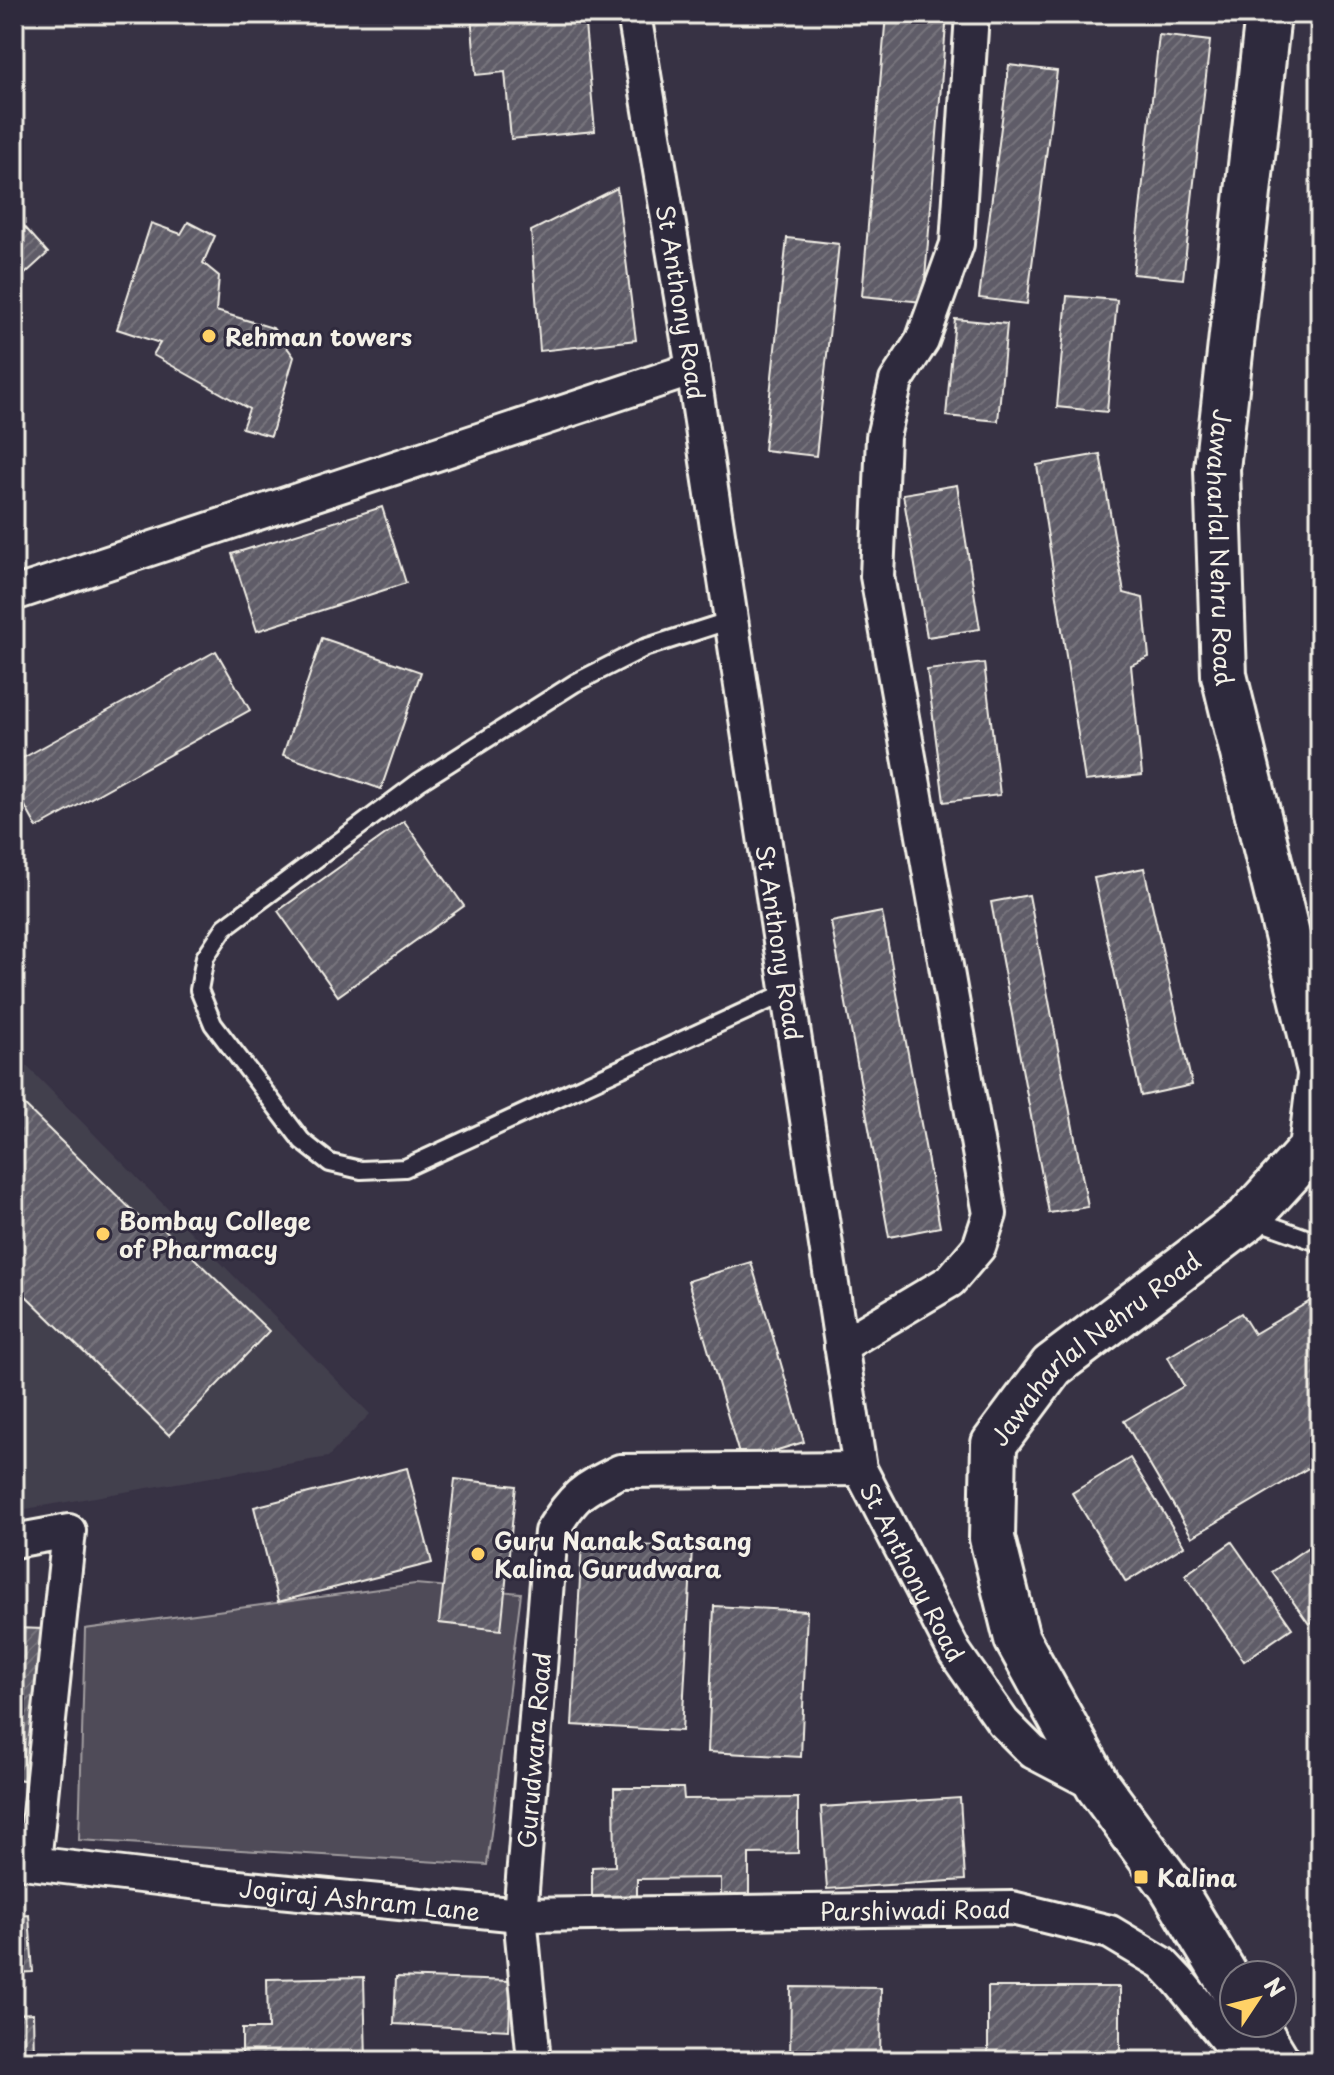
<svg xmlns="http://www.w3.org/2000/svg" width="1334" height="2075" font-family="'Playpen Sans',sans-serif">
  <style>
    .built { fill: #433f4e }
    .green { fill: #504b59; stroke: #a29ea0; stroke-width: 2 }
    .building { fill: url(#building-hatch); stroke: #f4f1e8; stroke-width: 2 }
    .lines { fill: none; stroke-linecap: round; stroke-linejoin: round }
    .lane-casing { stroke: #f4f1e8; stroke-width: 22 }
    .street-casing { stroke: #f4f1e8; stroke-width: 38 }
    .secondary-casing { stroke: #f4f1e8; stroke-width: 50 }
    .lane { stroke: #2f2a3d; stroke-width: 16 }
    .street { stroke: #2f2a3d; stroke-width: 32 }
    .secondary { stroke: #2f2a3d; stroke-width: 44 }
    .poi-dot { fill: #ffd166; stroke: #2f2a3d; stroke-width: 3 }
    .labels { text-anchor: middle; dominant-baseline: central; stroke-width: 6; stroke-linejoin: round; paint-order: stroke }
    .street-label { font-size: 24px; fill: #f4f1e8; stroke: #2f2a3d }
    .poi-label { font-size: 24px; font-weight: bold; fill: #f4f1e8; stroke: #2f2a3d; text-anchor: start }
  </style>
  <defs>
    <pattern id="building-hatch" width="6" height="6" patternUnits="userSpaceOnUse" patternTransform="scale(2)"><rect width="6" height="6" fill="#5f5c67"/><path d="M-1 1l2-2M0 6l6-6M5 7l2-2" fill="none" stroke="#77747d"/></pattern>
  </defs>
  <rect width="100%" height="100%" fill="#373244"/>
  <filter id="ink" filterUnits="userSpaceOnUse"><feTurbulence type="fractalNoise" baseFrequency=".0125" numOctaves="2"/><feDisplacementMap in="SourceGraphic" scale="16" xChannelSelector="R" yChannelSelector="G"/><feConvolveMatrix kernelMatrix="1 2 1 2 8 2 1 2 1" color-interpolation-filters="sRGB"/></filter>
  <g filter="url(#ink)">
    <!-- built -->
    <path class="built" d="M14 1053 370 1414 328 1457 14 1511Z"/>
    <!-- green -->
    <path class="green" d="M415 1584 521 1593 487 1865 79 1840 85 1629Z"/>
    <!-- building -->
    <g class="building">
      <path d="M471 14H584L595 131 511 139 505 72 476 75Z"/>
      <path d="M886 14H947L923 302 862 296Z"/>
      <path d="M1159 35 1210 41 1183 279 1133 274Z"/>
      <path d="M1009 65 1057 71 1027 304 979 298Z"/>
      <path d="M617 188 636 340 540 351 531 231Z"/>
      <path d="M14 215 48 253 14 284Z"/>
      <path d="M188 222 215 236 203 263 219 276 216 311 273 328 294 357 271 436 242 428 249 409 153 355 160 343 117 329 151 223 181 234Z"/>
      <path d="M787 238 839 244 816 456 764 450Z"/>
      <path d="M1067 296 1117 300 1107 412 1057 407Z"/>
      <path d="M955 319 1007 324 998 421 946 416Z"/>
      <path d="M1100 454 1124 593 1143 598 1149 657 1131 665 1142 775 1085 781 1037 465Z"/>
      <path d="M957 485 980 629 927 637 903 494Z"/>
      <path d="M382 507 406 583 257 631 232 554Z"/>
      <path d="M322 638 421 672 381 789 283 755Z"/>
      <path d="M216 651 250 710 37 828 14 786V763Z"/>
      <path d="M984 663 1000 795 944 802 927 670Z"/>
      <path d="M404 821 464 906 338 996 278 911Z"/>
      <path d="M1144 868 1192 1085 1141 1096 1094 878Z"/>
      <path d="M1029 895 1088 1207 1049 1213 991 902Z"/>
      <path d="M882 912 940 1227 889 1237 831 922Z"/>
      <path d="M14 1095 146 1224 153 1218 269 1331 169 1435 23 1293 14 1302Z"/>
      <path d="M751 1262 804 1442 741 1461 688 1281Z"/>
      <path d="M1319 1296 1320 1461 1192 1537 1124 1421 1184 1386 1168 1357 1241 1313 1254 1334Z"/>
      <path d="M1130 1458 1184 1546 1126 1582 1072 1493Z"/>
      <path d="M407 1468 432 1563 278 1602 254 1507Z"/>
      <path d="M455 1479 516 1486 501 1630 439 1623Z"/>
      <path d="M1320 1539V1616L1309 1624 1272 1572Z"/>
      <path d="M582 1542 692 1548 682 1731 572 1725Z"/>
      <path d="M1232 1542 1292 1628 1244 1661 1185 1575Z"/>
      <path d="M714 1606 807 1611 801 1757 708 1752Z"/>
      <path d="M14 1628 44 1629 33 1781 14 1779Z"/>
      <path d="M614 1788H683L684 1799 798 1798V1853L749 1854V1896L721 1897V1878L637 1879V1897L592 1898V1867L615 1866Z"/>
      <path d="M960 1798 965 1880 827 1889 821 1807Z"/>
      <path d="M29 1915 33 1972 14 1973V1916Z"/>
      <path d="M364 1977 366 2061H242V2029H268L267 1979Z"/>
      <path d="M396 1977 511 1981 509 2030 394 2024Z"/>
      <path d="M791 1987 881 1988 880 2061H790Z"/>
      <rect x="988" y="1987" width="132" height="74"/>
      <path d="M33 2013 34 2057 14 2058V2014Z"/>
    </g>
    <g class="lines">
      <!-- lane casing -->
      <g class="lane-casing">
        <g id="lane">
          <path d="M731 620 644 648 575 683 419 782 225 927 205 957 199 990 213 1024 302 1141 330 1163 361 1170 405 1168 787 992"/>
          <path d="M1250 1218 1320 1243"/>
        </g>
      </g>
      <!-- street casing -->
      <g class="street-casing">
        <g id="street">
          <path id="s1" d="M634 14 693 369 860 1469 955 1653 1003 1722 1033 1752 1098 1786"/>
          <path d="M14 594 693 369"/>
          <path d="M841 1346 950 1281 979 1247 990 1214 877 576 883 437 896 381 922 341 957 244 972 14"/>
          <path d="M14 1541 69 1531 34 1862"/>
          <path id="s2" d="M14 1861 199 1883 520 1915 1012 1908 1110 1932 1162 1963 1179 1981 1230 2044 1259 2031"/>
          <path id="s3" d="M534 2061 520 1915 551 1532C575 1494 580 1491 620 1471L860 1469"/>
        </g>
      </g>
      <!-- secondary casing -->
      <g class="secondary-casing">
        <g id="secondary">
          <path id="s4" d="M1268 14 1217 469 1224 675 1320 1071"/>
          <path id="s5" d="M1234 1990 1172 1887 1098 1786 1017 1639 992 1538 994 1444 1052 1366 1248 1218 1311 1149 1320 1076"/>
          <path d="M1254 2023 1277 2061"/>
        </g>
      </g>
      <!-- lane -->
      <use href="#lane" class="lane"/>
      <!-- street -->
      <use href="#street" class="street"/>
      <!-- secondary -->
      <use href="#secondary" class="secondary"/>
    </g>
  </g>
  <!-- markers -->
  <g class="poi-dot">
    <circle cx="209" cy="336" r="8"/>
    <circle cx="103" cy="1234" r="8"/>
    <circle cx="478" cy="1554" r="8"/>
    <rect x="1133" y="1869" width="16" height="16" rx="4"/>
  </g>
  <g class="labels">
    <!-- street labels -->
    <g class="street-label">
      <text stroke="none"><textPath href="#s1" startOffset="292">St Anthony Road</textPath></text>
      <text stroke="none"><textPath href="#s4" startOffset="536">Jawaharlal Nehru Road</textPath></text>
      <text stroke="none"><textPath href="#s1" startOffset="940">St Anthony Road</textPath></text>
      <text stroke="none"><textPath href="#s5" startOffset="752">Jawaharlal Nehru Road</textPath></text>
      <text stroke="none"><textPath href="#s1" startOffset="1588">St Anthony Road</textPath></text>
      <text stroke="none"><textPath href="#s3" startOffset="312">Gurudwara Road</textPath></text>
      <text stroke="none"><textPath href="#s2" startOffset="348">Jogiraj Ashram Lane</textPath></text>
      <text stroke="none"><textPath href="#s2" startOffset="904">Parshiwadi Road</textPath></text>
    </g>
    <!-- poi labels -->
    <g class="poi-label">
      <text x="225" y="336">Rehman towers</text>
      <text x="119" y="1220">Bombay College<tspan x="119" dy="28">of Pharmacy</tspan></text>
      <text x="494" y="1540">Guru Nanak Satsang<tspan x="494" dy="28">Kalina Gurudwara</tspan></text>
      <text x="1157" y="1877">Kalina</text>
    </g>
  </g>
  <!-- margin -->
  <rect width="1334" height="2075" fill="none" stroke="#2f2a3d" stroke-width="48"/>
  <rect x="24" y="24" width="1286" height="2027" fill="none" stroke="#f4f1e8" stroke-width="3" filter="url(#ink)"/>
  <!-- north arrow -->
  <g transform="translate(1258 1999) rotate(55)"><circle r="38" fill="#2f2a3d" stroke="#7e7a81" stroke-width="2"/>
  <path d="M0-6L14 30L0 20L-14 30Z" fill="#ffd166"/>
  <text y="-12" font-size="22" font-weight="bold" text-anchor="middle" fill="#f4f1e8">N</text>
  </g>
</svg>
